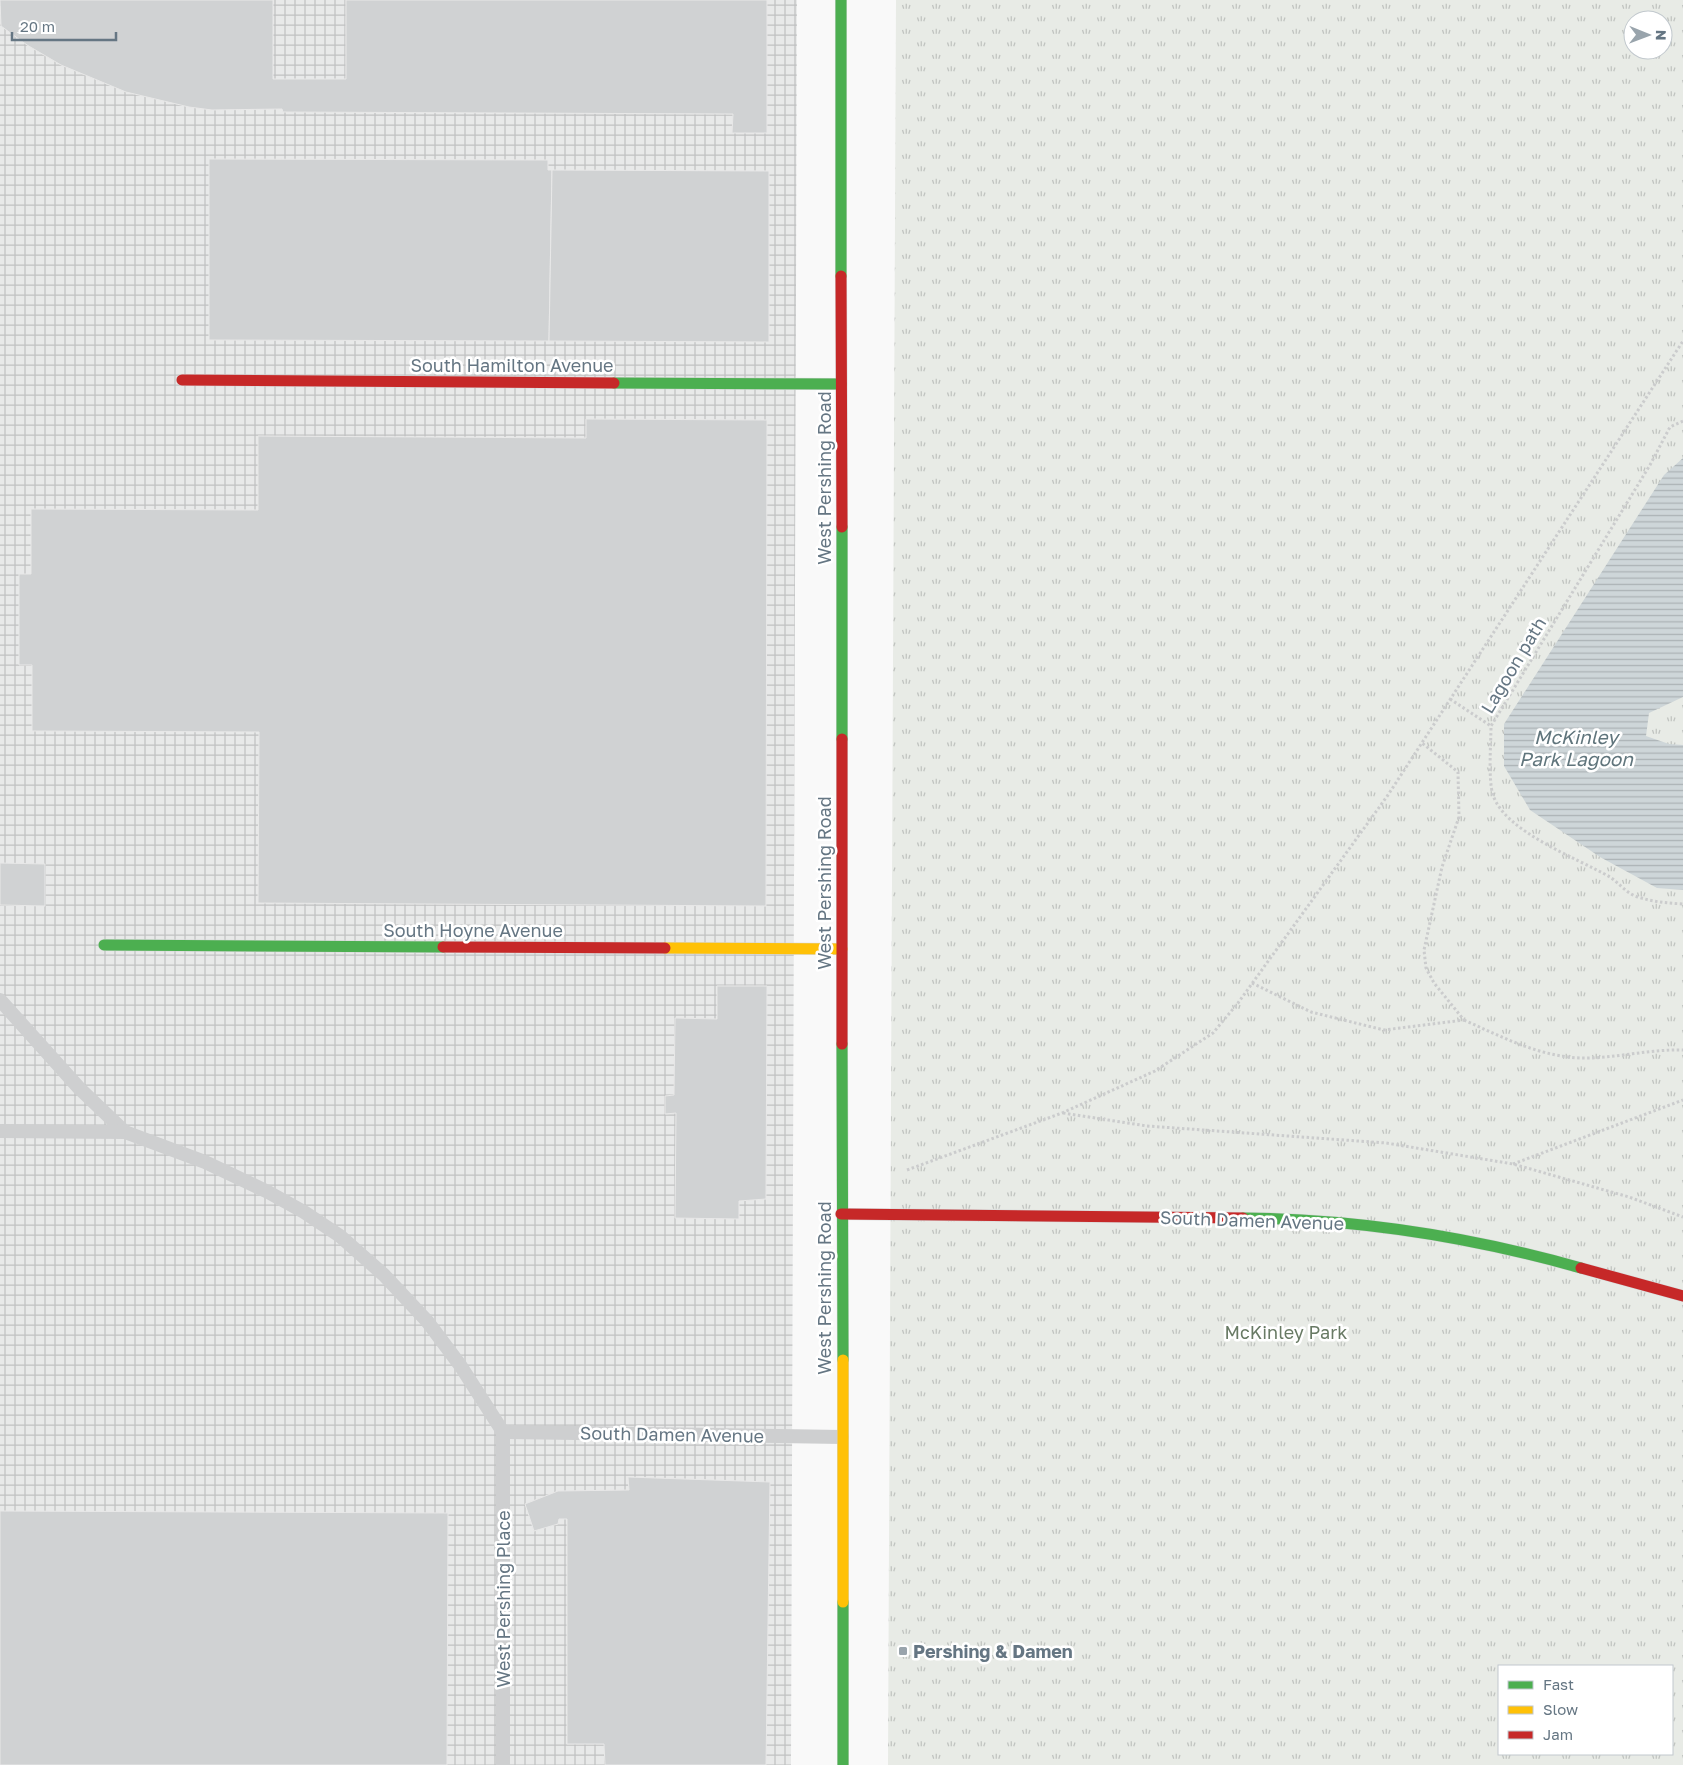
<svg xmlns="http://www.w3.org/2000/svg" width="1683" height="1765" font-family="'Golos Text',sans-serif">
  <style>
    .industrial { fill: url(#industrial-grid) }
    .grass { fill: url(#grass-tufts); fill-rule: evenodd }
    .water { fill: url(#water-rules) }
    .building { fill: #d0d2d3; stroke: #e8e8e8 }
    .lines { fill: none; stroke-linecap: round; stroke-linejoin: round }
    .fast-casing { stroke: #d5d6d7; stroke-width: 12 }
    .slow-casing { stroke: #d5d6d7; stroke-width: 12 }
    .jam-casing { stroke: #d5d6d7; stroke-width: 12 }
    .path { stroke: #cbcccd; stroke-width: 3; stroke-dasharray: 2.5 2.5; stroke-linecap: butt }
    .lane { stroke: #cecfd0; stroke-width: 14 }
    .fast { stroke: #4caf50; stroke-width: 11 }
    .slow { stroke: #ffc107; stroke-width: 11 }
    .jam { stroke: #c62828; stroke-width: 11 }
    .poi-dot { fill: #99a4ac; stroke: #fff; stroke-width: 2 }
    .labels { text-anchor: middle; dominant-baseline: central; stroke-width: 5; stroke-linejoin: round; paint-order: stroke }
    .street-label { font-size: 18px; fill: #657683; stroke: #fff }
    .park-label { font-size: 18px; fill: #687a64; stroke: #fff }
    .poi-label { font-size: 18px; font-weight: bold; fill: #657683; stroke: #fff; text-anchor: start }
    .water-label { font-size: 19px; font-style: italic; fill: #60757c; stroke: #fff }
  </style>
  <defs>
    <pattern id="industrial-grid" width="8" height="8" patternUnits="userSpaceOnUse" patternTransform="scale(1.25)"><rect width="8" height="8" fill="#e8e9e9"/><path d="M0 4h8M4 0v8" fill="none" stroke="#c0c1c2"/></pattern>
    <pattern id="grass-tufts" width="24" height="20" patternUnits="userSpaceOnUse" patternTransform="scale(1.25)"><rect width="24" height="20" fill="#e8ebe6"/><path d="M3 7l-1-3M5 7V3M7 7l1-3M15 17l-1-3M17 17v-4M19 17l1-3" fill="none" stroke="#c0c3c0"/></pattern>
    <pattern id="water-rules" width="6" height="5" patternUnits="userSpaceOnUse" patternTransform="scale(1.25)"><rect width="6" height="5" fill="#ced6d9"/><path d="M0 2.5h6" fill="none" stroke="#abb2b5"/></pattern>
  </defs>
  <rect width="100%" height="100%" fill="#f9f9f9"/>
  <!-- industrial -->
  <path class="industrial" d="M0 0H797L791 1765H0Z"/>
  <!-- grass -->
  <path class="grass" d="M896 0H1683V1765H888ZM1633 20H1663V50H1633ZM1499 1666H1672V1754H1499Z"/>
  <!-- water -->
  <path class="water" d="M1683 458V697L1649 713 1646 736 1669 744 1683 745V890L1657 888 1600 857 1530 810 1504 766V724L1664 475Z"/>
  <!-- building -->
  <g class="building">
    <path d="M0 0H273V79H346V0H767V133H732L733 114 283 112 282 109 212 110 189 107 126 92 61 65 27 45 1 26Z"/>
    <path d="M209 159 548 160V170H552L549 341 209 340Z"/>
    <path d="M552 170 769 171V342L549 341Z"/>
    <path d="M586 419 767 420 766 906 258 903 259 732 32 731V665H19V574H31V509L258 510V436L586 438Z"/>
    <path d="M0 863 45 864V906L0 905Z"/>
    <path d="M717 986H767L766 1199 739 1201V1219L675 1218 676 1113 665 1114V1096L674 1095 675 1018 717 1019Z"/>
    <path d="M628 1477 770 1482 766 1765H605L604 1744H567V1519H559L558 1524 534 1531 525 1504 558 1491 629 1490Z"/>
    <path d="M0 1511 448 1513 447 1765H0Z"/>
  </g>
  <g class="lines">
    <!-- fast casing -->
    <g class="fast-casing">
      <g id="fast">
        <path d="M841 0V276"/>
        <path d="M614 383 841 384"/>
        <path d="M842 527V739"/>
        <path d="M104 945 443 947"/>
        <path d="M842 1044 843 1360"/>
        <path d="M1243 1218C1359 1219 1471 1237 1581 1268"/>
        <path d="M843 1602V1765"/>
      </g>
    </g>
    <!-- slow casing -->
    <g class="slow-casing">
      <g id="slow">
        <path d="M665 948 842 949"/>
        <path d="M843 1360V1602"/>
      </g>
    </g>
    <!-- jam casing -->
    <g class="jam-casing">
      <g id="jam">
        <path d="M841 276 842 527"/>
        <path d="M182 380 614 383"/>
        <path d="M842 739V1044"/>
        <path d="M443 947 665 948"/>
        <path d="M841 1214 1243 1218"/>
        <path d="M1581 1268 1683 1296"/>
      </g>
    </g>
    <!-- path -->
    <g class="path">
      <path d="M1683 421 1670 427 1650 465 1491 726C1491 743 1488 780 1493 795 1505 832 1577 858 1610 877 1619 883 1627 894 1638 897 1653 902 1667 903 1683 904"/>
      <path d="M1450 699 1491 726"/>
      <path d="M1252 983 1311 1012 1384 1030 1464 1020 1434 983 1426 968 1424 950 1442 867 1459 817 1458 772 1422 743"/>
      <path d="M1464 1020C1502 1037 1538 1056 1580 1058 1613 1059 1648 1049 1683 1050"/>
      <path d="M1063 1113 1147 1126 1386 1143 1513 1164 1629 1197 1683 1217"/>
      <path d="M1513 1164 1683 1100"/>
      <path d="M907 1170 1062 1113 1155 1071 1213 1033 1238 1003 1388 795 1683 341"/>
    </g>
    <!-- lane -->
    <g class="lane">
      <path d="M0 1000 79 1088 125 1132"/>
      <path d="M0 1131 125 1132 205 1162 268 1192 304 1212 340 1236 384 1275 427 1321 460 1365 503 1432"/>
      <path d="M503 1432 842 1437"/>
      <path d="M503 1432V1765"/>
    </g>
    <!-- fast -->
    <use href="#fast" class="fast"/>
    <!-- slow -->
    <use href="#slow" class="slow"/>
    <!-- jam -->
    <use href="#jam" class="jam"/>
  </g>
  <!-- markers -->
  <rect class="poi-dot" x="898" y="1646" width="10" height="10" rx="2.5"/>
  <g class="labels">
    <!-- street labels -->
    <g class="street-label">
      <text x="512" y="365">South Hamilton Avenue</text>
      <text transform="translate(824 478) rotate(-90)">West Pershing Road</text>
      <text transform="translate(1513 665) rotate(-59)">Lagoon path</text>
      <text transform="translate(824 883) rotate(-90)">West Pershing Road</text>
      <text x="473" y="930">South Hoyne Avenue</text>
      <text transform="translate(1252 1220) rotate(2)">South Damen Avenue</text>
      <text transform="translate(824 1288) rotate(-90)">West Pershing Road</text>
      <text transform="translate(672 1434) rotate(1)">South Damen Avenue</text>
      <text transform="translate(503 1599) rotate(-90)">West Pershing Place</text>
    </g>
    <!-- park labels -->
    <g class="park-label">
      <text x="1286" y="1332">McKinley Park</text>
    </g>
    <!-- poi labels -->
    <g class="poi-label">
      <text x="913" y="1651">Pershing &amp; Damen</text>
    </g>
    <!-- water labels -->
    <g class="water-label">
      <text x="1576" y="736">McKinley<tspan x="1576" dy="22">Park Lagoon</tspan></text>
    </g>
  </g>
  <!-- legend -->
  <rect x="1498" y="1665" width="175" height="90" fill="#ffffff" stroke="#c1c8cd"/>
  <rect x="1508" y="1681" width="25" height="8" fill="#4caf50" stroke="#c1c8cd"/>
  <text x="1543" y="1690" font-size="15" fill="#657683">Fast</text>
  <rect x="1508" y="1706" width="25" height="8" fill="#ffc107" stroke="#c1c8cd"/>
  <text x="1543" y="1715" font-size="15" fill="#657683">Slow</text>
  <rect x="1508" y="1731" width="25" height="8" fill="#c62828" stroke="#c1c8cd"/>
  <text x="1543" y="1740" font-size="15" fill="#657683">Jam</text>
  <!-- north arrow -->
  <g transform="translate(1648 35) rotate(91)"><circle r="24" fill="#ffffff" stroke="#c1c8cd"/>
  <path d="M0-4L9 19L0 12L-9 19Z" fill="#99a4ac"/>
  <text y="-8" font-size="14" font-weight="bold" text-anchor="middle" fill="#657683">N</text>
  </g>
  <!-- scale -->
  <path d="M12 32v8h104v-8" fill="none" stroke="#657683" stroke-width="2.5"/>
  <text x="20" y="32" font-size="15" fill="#657683" stroke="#ffffff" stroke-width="4" paint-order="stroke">20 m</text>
</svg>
